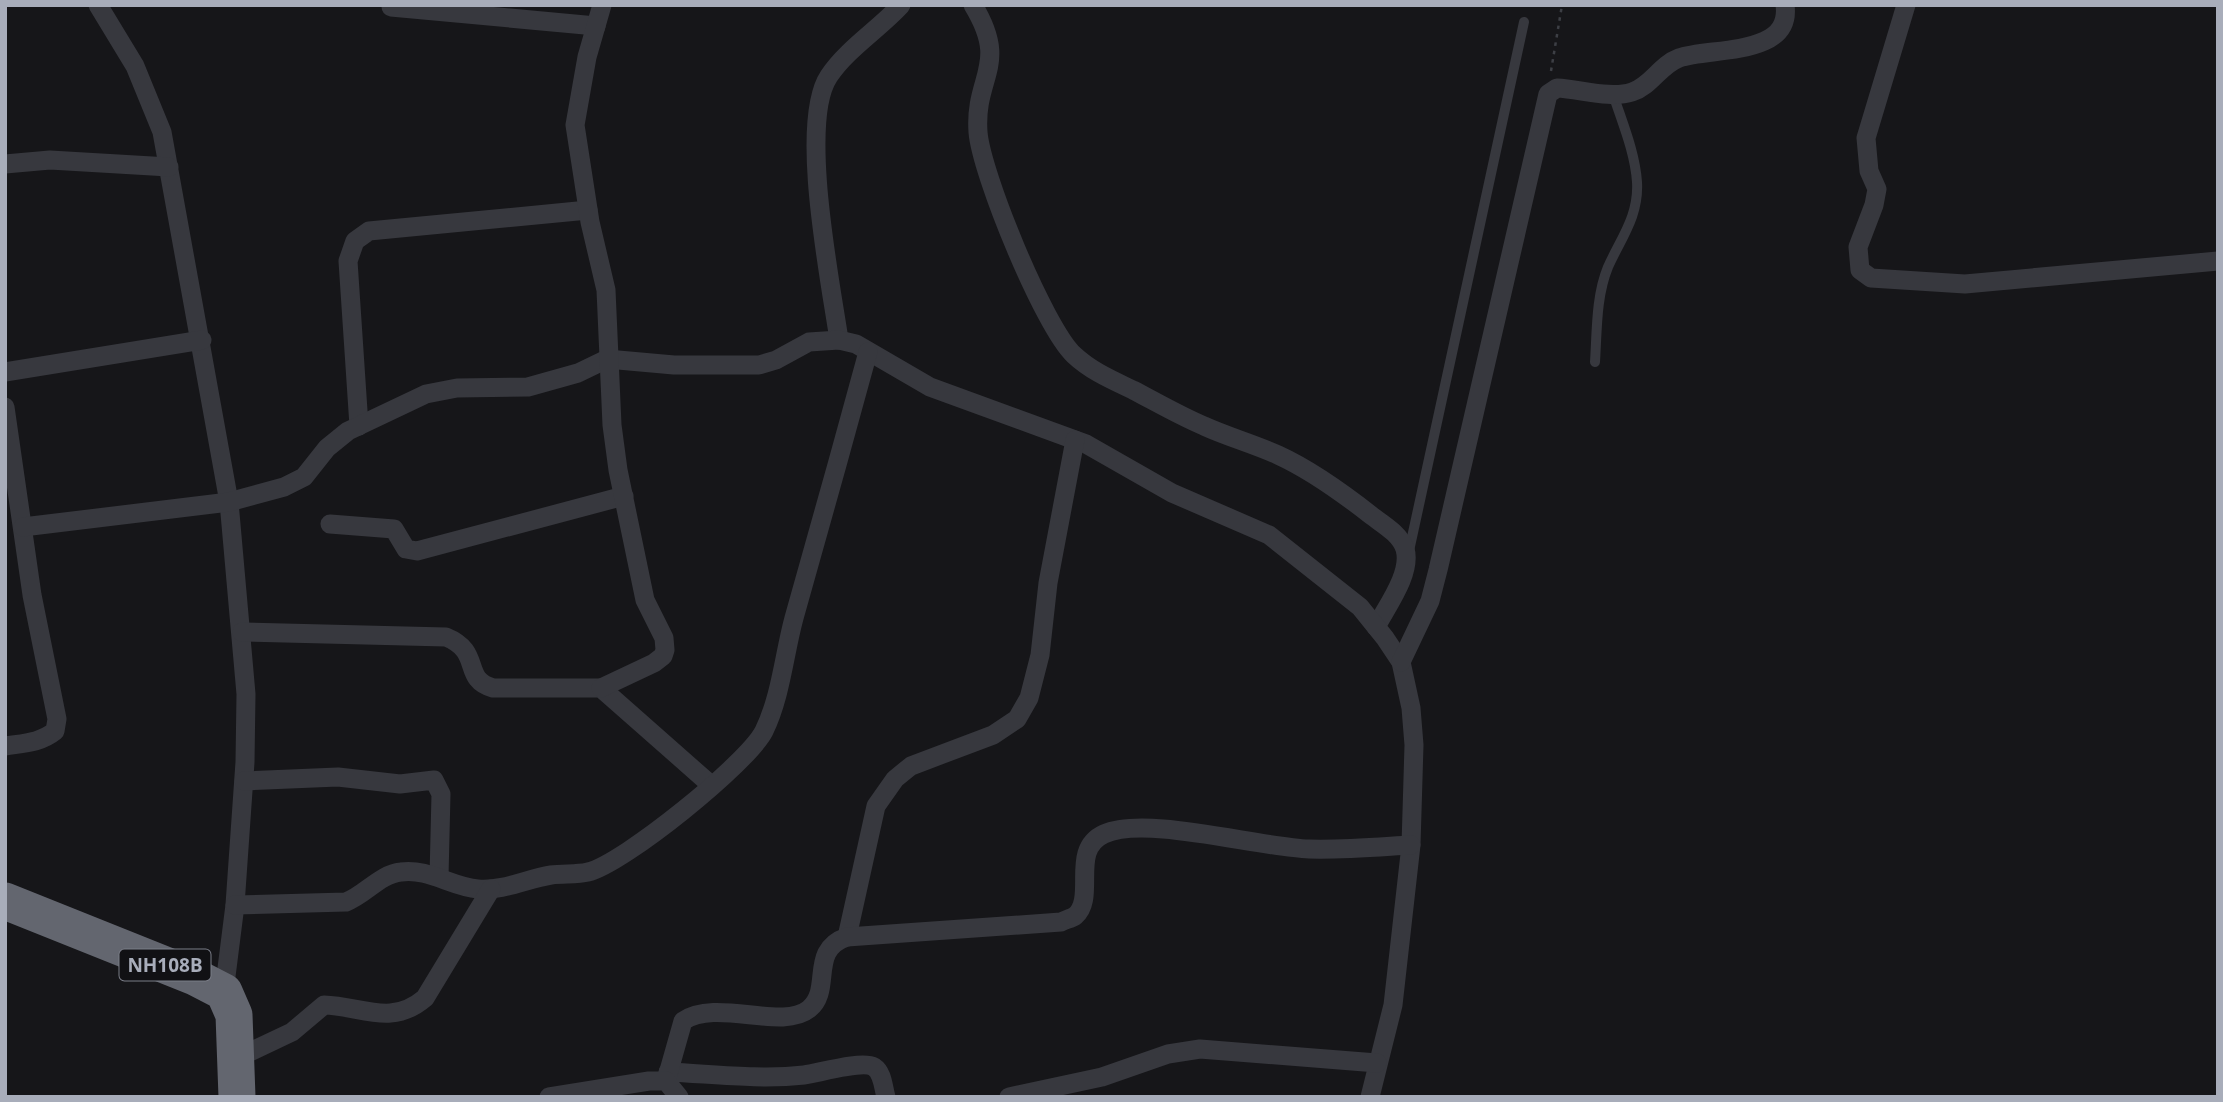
<svg xmlns="http://www.w3.org/2000/svg" width="2223" height="1102" font-family="'Noto Sans',sans-serif">
  <style>
    .lines { fill: none; stroke-linecap: round; stroke-linejoin: round }
    .path { stroke: #3d3f45; stroke-width: 2.5; stroke-dasharray: 3.5 5; stroke-linecap: butt }
    .lane { stroke: #37383e; stroke-width: 10 }
    .street { stroke: #37383e; stroke-width: 19 }
    .highway { stroke: #63666f; stroke-width: 37 }
    .labels { text-anchor: middle; dominant-baseline: central; stroke-width: 5; stroke-linejoin: round; paint-order: stroke }
    .shield { fill: #111114; stroke: #7b7e88; stroke-width: 2 }
    .shield-label { font-size: 19px; font-weight: bold; fill: #a8adba }
  </style>
  <rect width="100%" height="100%" fill="#161619"/>
  <g class="lines">
    <!-- path -->
    <path class="path" d="M1551 71 1562 5"/>
    <!-- lane -->
    <g class="lane">
      <path d="M1595 362C1597 331 1596 296 1608 267 1621 238 1639 216 1637 182 1635 152 1622 122 1613 94"/>
      <path d="M1409 551 1524 22"/>
    </g>
    <!-- street -->
    <g class="street">
      <path d="M98 5 135 66 162 132 229 502 246 694 245 762 235 905 224 992"/>
      <path d="M973 5C1010 66 974 75 978 132 981 173 1044 327 1074 355 1091 371 1112 380 1133 390 1156 402 1180 416 1204 426 1228 437 1254 444 1278 455 1311 470 1344 494 1372 516 1384 525 1400 534 1405 549 1412 573 1387 606 1376 627"/>
      <path d="M1906 5 1866 138 1869 171 1877 189 1874 205 1858 247 1860 270 1871 278 1965 284 2218 261"/>
      <path d="M391 7 596 26"/>
      <path d="M5 164 50 160 169 167"/>
      <path d="M839 340C831 284 798 122 829 76 847 49 879 29 901 5"/>
      <path d="M5 372 202 340"/>
      <path d="M5 407 32 595 57 719 55 731C40 743 24 743 5 746"/>
      <path d="M359 426 348 261 355 241 369 231 588 210"/>
      <path d="M330 524 394 529 406 549 417 551 624 496"/>
      <path d="M23 527 229 502 284 487 304 477 327 448 348 431 426 394 457 388 528 387 578 373 607 359 674 365H759L776 360 809 342 839 340 856 344 930 387 1086 444 1172 493 1269 535 1360 607 1385 638 1401 662 1411 708 1414 745 1411 845 1393 1005 1370 1097"/>
      <path d="M242 632 446 637C483 652 461 679 493 688H601L711 785"/>
      <path d="M1401 662 1430 601 1438 570 1548 94 1557 88C1580 89 1610 99 1632 92 1651 86 1660 65 1679 58 1711 47 1792 57 1785 5"/>
      <path d="M601 688 654 663 663 656 665 650 664 638 645 600 618 470 612 425 606 290 590 222 575 125 587 57 602 5"/>
      <path d="M244 781 338 777 400 784 434 780 441 794 439 877"/>
      <path d="M235 905 346 902C365 895 380 874 401 872 428 868 452 887 478 889 504 891 526 879 551 875 563 873 576 875 588 872 623 864 748 763 764 731 781 696 784 655 794 618 819 529 844 441 868 352"/>
      <path d="M847 937 876 806 895 779 911 766 993 735 1017 719 1029 698 1040 655 1048 583 1075 440"/>
      <path d="M237 1058 292 1032 324 1005C362 1006 391 1027 425 998L491 889"/>
      <path d="M668 1072C713 1074 760 1080 804 1075 819 1073 862 1060 874 1067 883 1073 883 1087 886 1097"/>
      <path d="M666 1081 683 1021C716 998 782 1031 809 1009 833 990 808 950 847 937L1061 922C1065 920 1072 918 1075 916 1097 897 1069 850 1104 834 1145 815 1257 847 1309 849 1343 850 1377 847 1411 845"/>
      <path d="M549 1097 649 1081H666L679 1097"/>
      <path d="M1009 1097 1102 1077 1168 1054 1200 1049 1377 1063"/>
    </g>
    <!-- highway -->
    <path class="highway" d="M5 901 195 977 224 992 234 1015 237 1097"/>
  </g>
  <g class="labels">
    <!-- shield labels -->
    <rect class="shield" x="119.5" y="949.5" width="91" height="31" rx="5"/>
    <g class="shield-label">
      <text x="165" y="965">NH108B</text>
    </g>
  </g>
  <!-- border -->
  <rect width="2223" height="1102" fill="none" stroke="#a8adba" stroke-width="14"/>
</svg>
